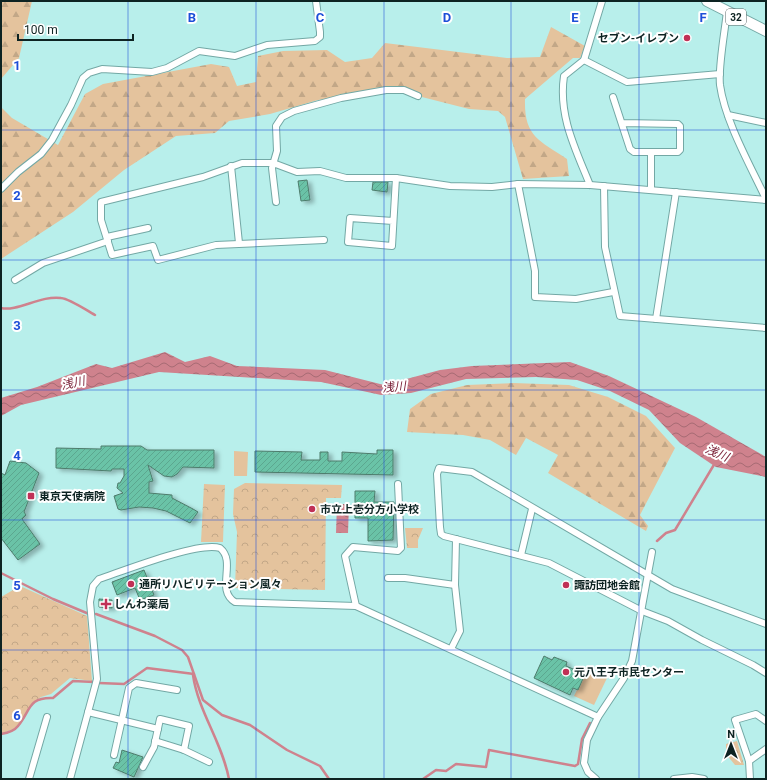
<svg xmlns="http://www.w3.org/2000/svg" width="767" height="780" font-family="Roboto,'Noto Sans JP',sans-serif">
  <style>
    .forest { fill: url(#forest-firs) }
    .park { fill: url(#park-crowns) }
    .pitch { fill: #e4c39d }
    .water { fill: url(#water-waves) }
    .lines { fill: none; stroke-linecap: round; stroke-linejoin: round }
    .stream { stroke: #cf828d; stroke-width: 2.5 }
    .building { fill: url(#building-hatch); stroke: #4e7c6c; filter: url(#shadow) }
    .minor-casing { stroke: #73a8a5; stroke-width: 8 }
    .primary-casing { stroke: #73a8a5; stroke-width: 12 }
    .minor { stroke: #fff; stroke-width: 6 }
    .primary { stroke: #fff; stroke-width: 10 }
    .grid { fill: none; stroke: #1d4ed8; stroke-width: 1; stroke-opacity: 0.55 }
    .poi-dot { fill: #c03156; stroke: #fff; stroke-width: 1.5 }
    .labels { text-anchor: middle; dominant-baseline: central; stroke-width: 4; stroke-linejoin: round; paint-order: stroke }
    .shield { fill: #fff; stroke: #566564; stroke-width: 1 }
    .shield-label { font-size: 10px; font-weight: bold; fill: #0d2322 }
    .poi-label { font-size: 11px; font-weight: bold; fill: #0d2322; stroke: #fff; text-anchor: start }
    .water-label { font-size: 12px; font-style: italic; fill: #771c33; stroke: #fff }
    .grid-label { font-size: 13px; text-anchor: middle; font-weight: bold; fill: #1d4ed8; stroke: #fff; stroke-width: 4; stroke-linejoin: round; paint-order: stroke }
  </style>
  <defs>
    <pattern id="forest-firs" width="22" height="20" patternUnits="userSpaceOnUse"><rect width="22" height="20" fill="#e4c39d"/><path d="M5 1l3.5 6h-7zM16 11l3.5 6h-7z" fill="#c2a787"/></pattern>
    <pattern id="park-crowns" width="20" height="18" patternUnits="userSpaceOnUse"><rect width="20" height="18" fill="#e4c39d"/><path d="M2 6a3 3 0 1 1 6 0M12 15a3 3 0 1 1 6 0" fill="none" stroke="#c2a787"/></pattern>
    <pattern id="water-waves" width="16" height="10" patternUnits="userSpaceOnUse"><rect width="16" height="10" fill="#cf828d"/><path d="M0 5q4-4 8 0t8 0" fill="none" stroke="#a66a73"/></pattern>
    <pattern id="building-hatch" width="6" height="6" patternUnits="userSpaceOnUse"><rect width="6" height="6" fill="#6bc3a7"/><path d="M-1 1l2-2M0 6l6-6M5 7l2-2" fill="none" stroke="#5ca78f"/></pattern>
    <filter id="shadow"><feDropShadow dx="4" dy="2.5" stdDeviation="2" flood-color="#0004"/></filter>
  </defs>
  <rect width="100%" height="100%" fill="#b8efeb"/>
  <!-- forest -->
  <g class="forest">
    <path d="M1 1H32L19 58 1 79Z"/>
    <path d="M551 27 585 46 580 58H573L525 99C524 136 538 140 567 159L569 176 523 179 505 117 498 111 469 109 418 96 404 90 318 100 270 114 229 121 215 133 176 136 124 170 73 212 1 259V107L12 118 58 145 85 94 103 84 211 64 229 67 237 86 256 82 258 56 283 51 327 50 345 62 372 58 385 43 507 58 540 57Z"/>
    <path d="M513 383 569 385 608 397 646 416 675 448 640 515 648 526 646 531 548 473 558 455 526 438 516 455 490 440 463 435 407 432 410 409 431 394 467 385Z"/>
  </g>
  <!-- park -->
  <g class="park">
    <path d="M245 483 342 485 341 498H326L325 590 235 588 237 532 233 514 234 489Z"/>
    <path d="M204 484 225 485 223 542H201Z"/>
    <path d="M405 528H423L418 540V548H407Z"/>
    <path d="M20 586 87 616 92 681 70 678 51 694 41 697 33 703 18 727 1 734V597Z"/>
    <path d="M737 741 744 765H735L726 754V744Z"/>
  </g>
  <!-- pitch -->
  <g class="pitch">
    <path d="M234 451 248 452 247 476H234Z"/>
    <path d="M587 669 607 678 594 705 574 696Z"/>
  </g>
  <!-- water -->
  <g class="water">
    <path d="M165 352 185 362 210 356 237 366 325 370 384 385 440 370 472 366 570 362 609 376 696 417 766 457V477L716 467 680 443 649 410 610 391 577 380 536 377 466 379 411 393 381 395 321 382 159 372 21 405 1 416V398L37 387 96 364 112 368Z"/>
    <path d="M337 504H349L348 533H336Z"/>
  </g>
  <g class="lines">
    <!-- stream -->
    <g class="stream">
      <path d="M1 308C17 312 41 295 61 298 70 299 86 310 95 315"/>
      <path d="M657 541 666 533 675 530 715 463"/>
      <path d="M1 573 53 599 89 614"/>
      <path d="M96 614 155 636 182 650 188 657 203 700 222 715 250 725 287 750 320 766 329 779"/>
      <path d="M193 675C198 711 222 742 229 779"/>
      <path d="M99 683 124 684 147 668 194 674"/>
      <path d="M1 734C7 733 15 730 18 726 31 710 28 697 53 698L73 681 94 682"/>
      <path d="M423 779 436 770 446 771 456 764 486 767 489 750 575 766 578 764 582 739 590 723"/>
    </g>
  </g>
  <!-- building -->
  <g class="building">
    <path d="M307 180 310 200 301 201 298 181Z"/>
    <path d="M373 182H388L387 192 372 190Z"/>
    <path d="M101 446H141L147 450H214V468L183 467 177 474 172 477 164 476 148 465 153 481 149 482V493L172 495V498L193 509 198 512 190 523 166 511 153 508 139 507 121 510 118 509 114 496 123 493 117 488 118 483H120L124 476V469H112L111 471 56 468V448L101 449Z"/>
    <path d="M377 450H393V475L255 472V451L302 452 301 460H320V452H328V461H342V452L377 454Z"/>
    <path d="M10 461 26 463 39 473 24 512 26 515 22 519 40 544 18 560 1 538V473L5 475Z"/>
    <path d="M355 491H375L374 502H394L393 540 368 541V518H355Z"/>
    <path d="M144 570 154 595 140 600 135 588 117 595 112 582Z"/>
    <path d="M99 599 112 600V608L99 607Z"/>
    <path d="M544 656 552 660 554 657 567 662 566 666 585 674 578 690 573 688 570 695 534 678Z"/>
    <path d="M122 750 143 757 134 777 113 768 116 762 119 763Z"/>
  </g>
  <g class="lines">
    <!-- minor casing -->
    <g class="minor-casing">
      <g id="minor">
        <path d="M727 11C725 31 718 67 720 85 725 121 750 165 766 199"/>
        <path d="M584 60 627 82 720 74"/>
        <path d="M613 97 630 149 634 152H678L680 150V126L678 124 622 123"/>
        <path d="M728 115 766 123"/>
        <path d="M231 166 239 243"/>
        <path d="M518 184 535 271V297L576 299 613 292"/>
        <path d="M590 185C576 150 558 116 564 76L584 60 602 1"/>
        <path d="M604 186 605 247 620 316 766 328"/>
        <path d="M1 189 18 172 41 154 52 140 71 105 83 78 89 73 102 69 152 72 167 68 199 51 235 56 267 45 315 41 320 37V32L316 1"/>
        <path d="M651 190V152"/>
        <path d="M276 202 272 168 277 151 276 126 282 117 294 111 341 98 386 90H404L418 96"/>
        <path d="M393 221 350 218 348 242 392 246 396 178"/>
        <path d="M107 237 148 228"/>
        <path d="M324 240 216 245 158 260 153 246 112 255 101 220V202L203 177 242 163H273L297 172 320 171 346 178H396L450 186 492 187 518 184 590 185 766 200"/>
        <path d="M15 280 43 263 108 241"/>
        <path d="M656 319 676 192"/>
        <path d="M521 555 532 509"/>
        <path d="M388 578H405L455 585"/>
        <path d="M356 606 345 556 353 547 398 551 401 548 398 484"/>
        <path d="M766 624 672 589 472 472 439 468 437 474 440 527 441 534 444 536 549 563 642 611 668 621 702 640 753 665 766 673"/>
        <path d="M451 649 460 631 455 585 456 539"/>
        <path d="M88 712 158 729"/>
        <path d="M155 741 184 750 209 762"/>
        <path d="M114 755 129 688 136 683 177 690"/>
        <path d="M749 761 766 749"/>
        <path d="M143 767 154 747 160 719 189 726 184 750"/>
        <path d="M29 779 47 717"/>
        <path d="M70 779 97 679 90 602 93 586 99 579C123 571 199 541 220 548 237 562 215 590 235 602L356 606 598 717"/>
        <path d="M596 779 588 772 584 763 587 740 598 717 624 678 632 661 652 552"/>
        <path d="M674 779 692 777 704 779"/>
        <path d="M750 779 749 761 735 720 756 714 766 721"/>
      </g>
    </g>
    <!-- primary casing -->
    <g class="primary-casing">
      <path id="primary" d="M707 1 766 31"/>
    </g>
    <!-- minor -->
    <use href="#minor" class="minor"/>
    <!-- primary -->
    <use href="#primary" class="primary"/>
  </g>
  <!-- grid -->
  <path class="grid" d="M128 1V779M256 1V779M384 1V779M511 1V779M639 1V779M1 130H766M1 260H766M1 390H766M1 520H766M1 650H766"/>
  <!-- markers -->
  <g class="poi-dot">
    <circle cx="687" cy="38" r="4"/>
    <rect x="27" y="492" width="8" height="8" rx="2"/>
    <circle cx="312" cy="509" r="4"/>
    <circle cx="131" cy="584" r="4"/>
    <circle cx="566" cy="585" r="4"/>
    <path d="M104 598h4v4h4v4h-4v4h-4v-4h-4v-4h4z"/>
    <circle cx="566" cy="672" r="4"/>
  </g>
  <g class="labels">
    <!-- shield labels -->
    <rect class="shield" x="726" y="9" width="20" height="16" rx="3"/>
    <g class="shield-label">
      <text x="736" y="17">32</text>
    </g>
    <!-- poi labels -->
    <g class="poi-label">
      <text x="679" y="38" text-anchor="end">セブン-イレブン</text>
      <text x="39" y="496">東京天使病院</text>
      <text x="320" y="509">市立上壱分方小学校</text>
      <text x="139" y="584">通所リハビリテーション風々</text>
      <text x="574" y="585">諏訪団地会館</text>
      <text x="114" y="604">しんわ薬局</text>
      <text x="574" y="672">元八王子市民センター</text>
    </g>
    <!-- water labels -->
    <g class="water-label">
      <text transform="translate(73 383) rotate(-12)">浅川</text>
      <text transform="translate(394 387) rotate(-5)">浅川</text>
      <text transform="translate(717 453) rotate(23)">浅川</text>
    </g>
  </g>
  <g class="grid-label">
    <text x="192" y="22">B</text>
    <text x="320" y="22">C</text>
    <text x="447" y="22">D</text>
    <text x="575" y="22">E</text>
    <text x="703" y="22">F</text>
    <text x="17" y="70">1</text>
    <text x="17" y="200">2</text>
    <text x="17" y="330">3</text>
    <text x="17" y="460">4</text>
    <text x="17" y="590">5</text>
    <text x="17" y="720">6</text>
  </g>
  <!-- border -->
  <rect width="767" height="780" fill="none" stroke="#0d2322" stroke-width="4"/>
  <!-- north arrow -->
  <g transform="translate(731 744)" stroke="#ffffff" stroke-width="3" paint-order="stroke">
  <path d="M0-3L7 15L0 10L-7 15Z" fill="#0d2322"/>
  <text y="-6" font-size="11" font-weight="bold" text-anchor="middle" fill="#0d2322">N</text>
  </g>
  <!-- scale -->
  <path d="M18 34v6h115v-6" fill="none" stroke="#0d2322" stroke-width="2"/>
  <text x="24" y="34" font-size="12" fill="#0d2322" stroke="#ffffff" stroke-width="3" paint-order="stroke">100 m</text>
</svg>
